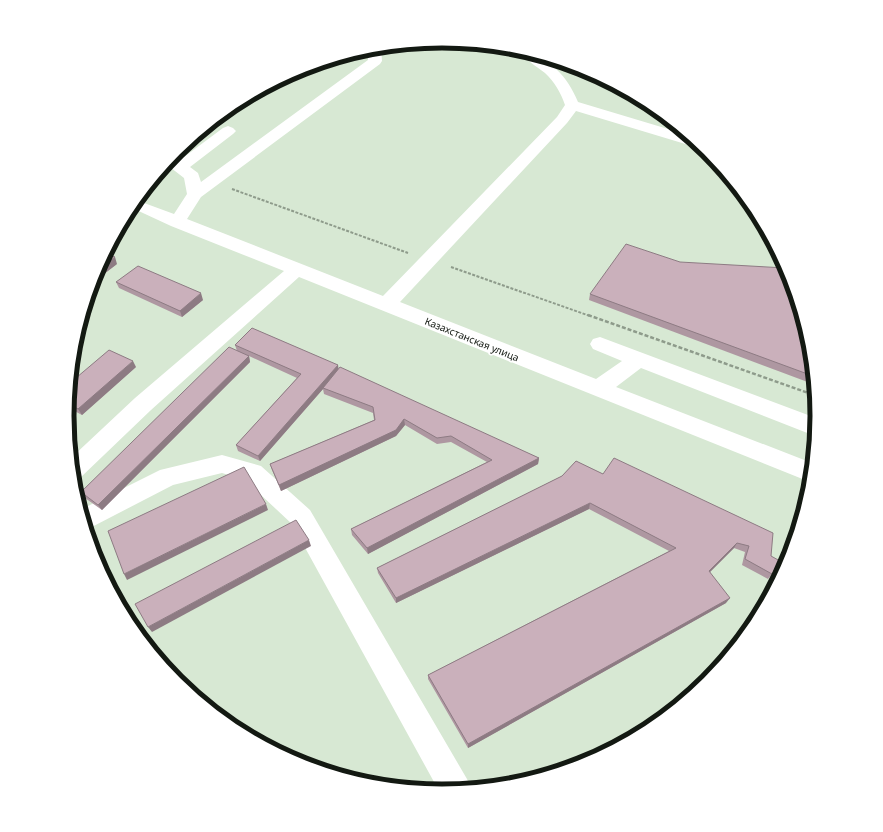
<svg xmlns="http://www.w3.org/2000/svg" width="883" height="832" font-family="'Noto Sans',sans-serif">
  <style>
    .lines { fill: none; stroke-linecap: round; stroke-linejoin: round }
    .path-far2 { stroke: #8e9b8b; stroke-width: 1.5; stroke-dasharray: 2.5 1; stroke-linecap: butt }
    .path-far1 { stroke: #8e9b8b; stroke-width: 2; stroke-dasharray: 3 1.5; stroke-linecap: butt }
    .path { stroke: #8e9b8b; stroke-width: 2.5; stroke-dasharray: 4 2; stroke-linecap: butt }
    .minor { fill: #fff; fill-rule: evenodd }
    .wall { fill: #ae97a1 }
    .shaded-wall { fill: #8d7b83 }
    .building { fill: #cab0bb; stroke: #8d7b83 }
    .labels { text-anchor: middle; dominant-baseline: central; stroke-width: 3.5; stroke-linejoin: round; paint-order: stroke }
    .street-label { font-size: 10px; fill: #131912; stroke: #fff }
    .rim { fill: none; stroke: #131912; stroke-width: 5 }
  </style>
  <rect width="100%" height="100%" fill="#d7e8d3"/>
  <g class="lines">
    <!-- path-far2 -->
    <g class="path-far2">
      <path d="M493 46 507 50"/>
      <path d="M578 73 605 80"/>
    </g>
    <!-- path-far1 -->
    <g class="path-far1">
      <path d="M232 189 408 253"/>
      <path d="M451 267 590 316"/>
    </g>
    <!-- path -->
    <path class="path" d="M588 315 814 395"/>
    <!-- minor -->
    <g class="minor">
      <path d="M381 47 382 61 380 64 201 197 187 219 383 296 557 117 565 105C561 93 554 81 545 73 536 66 527 61 520 52L522 50C550 59 567 75 578 102L688 135 701 147 697 148 692 146 576 111 567 123 400 302 596 379 622 361 593 349 590 344 593 339 600 337 816 418 815 436 641 368 616 387 812 463 810 482 299 277 151 410 80 478 73 480 71 458 135 398 284 271 171 226 130 207 136 200 174 214 187 194 184 178 166 164 173 155 180 160 223 128 228 126 233 128 236 131 233 134 190 167 198 173 201 182 368 60V48Z"/>
      <path d="M222 455 261 466 310 510 467 779 471 788 439 791 292 524 245 480 222 473 173 485 86 530 80 510 160 470Z"/>
    </g>
  </g>
  <!-- wall -->
  <g class="wall">
    <path d="M117 264 96 280 93 278 95 272Z"/>
    <path d="M116 282 203 300 182 317 119 288Z"/>
    <path d="M590 294 809 343 813 384 589 300Z"/>
    <path d="M235 345 338 365V370L539 458 538 464 368 554 352 535 351 529 487 462 451 442 437 444 405 425 396 436 281 491 272 470 270 464 374 420 373 413 324 394 323 389 260 461 238 451 236 445 297 378 249 356 250 362 102 510 85 498 81 492 237 351Z"/>
    <path d="M136 367 82 415 67 407 70 383Z"/>
    <path d="M576 461 771 556 772 574 768 579 742 565 745 552 734 548 710 572 726 603 468 748 428 679V675L669 551 589 509 396 603 378 573 377 568 562 476Z"/>
  </g>
  <!-- shaded-wall -->
  <g class="shaded-wall">
    <path d="M115 257 117 264 96 280 94 275 95 272Z"/>
    <path d="M201 293 203 300 182 317 180 311Z"/>
    <path d="M249 356 250 362 102 510 98 505Z"/>
    <path d="M133 361 136 367 82 415 78 409Z"/>
    <path d="M338 365 339 371 323 388V389L260 461 258 456Z"/>
    <path d="M404 419 405 425 396 436 281 491 279 485Z"/>
    <path d="M539 458 538 464 368 554 367 548Z"/>
    <path d="M590 503 589 509 396 603V598Z"/>
    <path d="M266 504 268 510 127 580 124 574Z"/>
    <path d="M309 540 311 546 152 632 148 627Z"/>
    <path d="M737 543 734 548 706 576 709 571Z"/>
    <path d="M730 598 726 603 468 748V744Z"/>
  </g>
  <!-- building -->
  <g class="building">
    <path d="M626 244 680 262 785 268 788 273 809 343 813 376 590 294Z"/>
    <path d="M105 253 115 257 95 272Z"/>
    <path d="M138 266 201 293 180 311 116 282Z"/>
    <path d="M252 328 338 365 258 456 236 445 301 374 235 345Z"/>
    <path d="M229 347 249 356 98 505 81 492Z"/>
    <path d="M109 350 133 361 78 409 68 403 70 383Z"/>
    <path d="M340 367 539 458 367 548 351 529 492 460 451 436 437 438 404 419 396 430 279 485 270 464 375 420 373 407 323 388Z"/>
    <path d="M614 458 773 533 771 556 780 561 772 574 745 559 749 546 737 543 709 571 730 598 468 744 428 675 676 548 590 503 396 598 377 568 562 476 576 461 603 474Z"/>
    <path d="M244 467 266 504 124 574 108 531Z"/>
    <path d="M296 520 309 540 148 627 135 604Z"/>
  </g>
  <g class="labels">
    <!-- street labels -->
    <g class="street-label">
      <text transform="translate(472 339) rotate(22)">Казахстанская улица</text>
    </g>
  </g>
  <!-- crop -->
  <path d="M0 0H883V832H0ZM74 416a368 368 0 1 1 736 0a368 368 0 1 1-736 0Z" fill="#fff" fill-rule="evenodd"/>
  <path class="rim" d="M74 416a368 368 0 1 1 736 0a368 368 0 1 1-736 0Z"/>
</svg>
